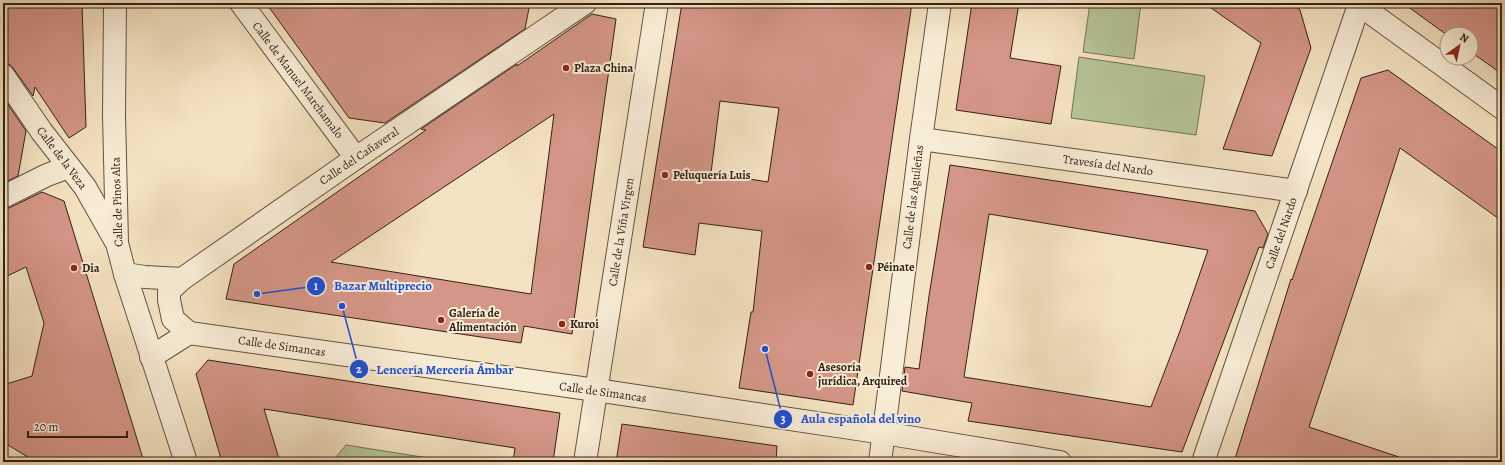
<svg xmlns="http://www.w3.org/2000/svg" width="1505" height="465" font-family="Alegreya,serif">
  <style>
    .green { fill: #b6c597; stroke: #747356 }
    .building { fill: #d49687; stroke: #322115; fill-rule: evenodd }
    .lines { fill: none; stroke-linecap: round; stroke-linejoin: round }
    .minor-casing { stroke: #625240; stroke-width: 24 }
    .minor { stroke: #f8edd7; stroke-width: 22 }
    .poi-dot { fill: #8f2418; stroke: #f8edd7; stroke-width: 1.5 }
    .labels { text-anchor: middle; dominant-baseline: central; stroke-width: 4; stroke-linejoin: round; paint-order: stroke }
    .poi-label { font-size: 12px; font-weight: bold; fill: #322115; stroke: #f8edd7; text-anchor: start }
    .street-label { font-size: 12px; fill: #322115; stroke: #f8edd7 }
    .leader { fill: none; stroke: #1d4ed8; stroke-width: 1.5 }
    .callout-dot { fill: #1d4ed8; stroke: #f8edd7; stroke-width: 1.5 }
    .mark-label { font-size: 12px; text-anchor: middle; font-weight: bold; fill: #fff }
    .callout-label { font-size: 13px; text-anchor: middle; font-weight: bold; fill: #1d4ed8; stroke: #f8edd7; stroke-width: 4; stroke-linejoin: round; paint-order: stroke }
  </style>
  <rect width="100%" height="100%" fill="#f4e3c2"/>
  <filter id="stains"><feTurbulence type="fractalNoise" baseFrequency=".005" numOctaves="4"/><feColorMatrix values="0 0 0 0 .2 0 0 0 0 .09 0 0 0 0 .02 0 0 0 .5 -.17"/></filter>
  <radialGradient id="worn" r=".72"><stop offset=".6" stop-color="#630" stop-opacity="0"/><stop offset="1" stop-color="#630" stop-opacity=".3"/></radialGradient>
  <!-- green -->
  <g class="green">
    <path d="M1090 3H1141L1134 59 1083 52Z"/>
    <path d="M1079 57 1205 76 1196 135 1071 118Z"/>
    <path d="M346 445 441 460V462H341L336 457Z"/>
  </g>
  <!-- building -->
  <g class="building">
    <path d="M3 3H82L86 127 69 138 35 87 33 96 13 68 9 64 3 63Z"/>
    <path d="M266 3H530L525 29 385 123 349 118Z"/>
    <path d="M682 3H912L853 405 739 388 751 312H753L762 231 699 223 695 255 643 247ZM720 101 779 108 768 182 711 173Z"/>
    <path d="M972 3H1019L1010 58 1061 66 1051 124 956 110Z"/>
    <path d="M1204 3H1290L1300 10 1311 48 1272 156 1223 149 1261 43Z"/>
    <path d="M1403 3H1502V74L1471 52V34L1447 35Z"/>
    <path d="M592 14 616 19 572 334 524 326 521 343 226 299 234 264 426 130 421 129 517 64V66ZM554 114 531 294 331 262Z"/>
    <path d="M1388 70 1502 152V221L1400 148 1365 258 1309 427 1399 457 1398 462H1234L1291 279 1292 280 1361 78Z"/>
    <path d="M3 97 26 131 18 176 3 183Z"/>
    <path d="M950 165 1255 211 1268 234 1263 248 1259 247 1182 452 968 421 972 403 902 391 905 367 919 369 929 296ZM989 214 1208 250 1180 331 1151 407 964 377Z"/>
    <path d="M42 192 64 201 144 462H36L3 442V385L32 376 44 323 26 267 3 278V209L9 208Z"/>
    <path d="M208 360 560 413 553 462H513L515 448 264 409 280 462H222L196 374Z"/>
    <path d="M622 424 777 446 776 462H616Z"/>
  </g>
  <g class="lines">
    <!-- minor casing -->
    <g class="minor-casing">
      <g id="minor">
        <path d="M115 3 114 115 117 243 125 274 186 462"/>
        <path d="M241 3 356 158"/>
        <path d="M1357 3 1502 108"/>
        <path d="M3 75 42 132 85 187 115 240"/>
        <path d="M921 139 1296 191"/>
        <path d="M3 197 47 175 69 167"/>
        <path d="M125 274 145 277 182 279 356 158 585 3"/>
        <path d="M182 279 169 291V300L173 319 189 333"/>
        <path d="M151 357 189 333 596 390 884 433 1060 462"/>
        <path d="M585 462 657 3"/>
        <path d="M880 462 921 139 940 3"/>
        <path d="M1203 462 1359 5 1362 3"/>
      </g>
    </g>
    <!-- minor -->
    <use href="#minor" class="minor"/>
  </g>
  <!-- markers -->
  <g class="poi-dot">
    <circle cx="566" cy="68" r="4"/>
    <circle cx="665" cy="175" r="4"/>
    <circle cx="869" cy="267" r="4"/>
    <circle cx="74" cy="268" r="4"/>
    <circle cx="441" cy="320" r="4"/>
    <circle cx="562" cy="324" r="4"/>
    <circle cx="810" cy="374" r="4"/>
  </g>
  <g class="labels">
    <!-- poi labels -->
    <g class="poi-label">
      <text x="574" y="68">Plaza China</text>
      <text x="673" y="175">Peluquería Luis</text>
      <text x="877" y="267">Péinate</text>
      <text x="82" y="268">Dia</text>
      <text x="449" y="313">Galería de<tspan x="449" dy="14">Alimentación</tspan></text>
      <text x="570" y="324">Kuroi</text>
      <text x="818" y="367">Asesoría<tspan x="818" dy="14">jurídica, Arquired</tspan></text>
    </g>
    <!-- street labels -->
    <g class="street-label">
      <text transform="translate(298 80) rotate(53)">Calle de Manuel Marchamalo</text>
      <text transform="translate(359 156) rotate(-34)">Calle del Cañaveral</text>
      <text transform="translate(62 158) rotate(53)">Calle de la Veza</text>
      <text transform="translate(1108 165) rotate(8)">Travesía del Nardo</text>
      <text transform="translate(913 197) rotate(-83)">Calle de las Aguileñas</text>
      <text transform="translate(117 202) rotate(-92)">Calle de Pinos Alta</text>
      <text transform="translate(621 232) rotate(-81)">Calle de la Viña Virgen</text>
      <text transform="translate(1281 233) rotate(-71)">Calle del Nardo</text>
      <text transform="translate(282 346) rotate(8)">Calle de Simancas</text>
      <text transform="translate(603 392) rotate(8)">Calle de Simancas</text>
    </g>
  </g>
  <!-- callouts -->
  <path class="leader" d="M257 294L316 286M342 306L359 369M765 349L783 419"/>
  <g class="callout-dot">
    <circle cx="257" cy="294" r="4"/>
    <circle cx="342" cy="306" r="4"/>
    <circle cx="765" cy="349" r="4"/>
    <circle cx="316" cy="286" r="10"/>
    <circle cx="359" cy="369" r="10"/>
    <circle cx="783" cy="419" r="10"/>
  </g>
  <g class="mark-label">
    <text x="316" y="290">1</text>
    <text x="359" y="373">2</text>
    <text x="783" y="423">3</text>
  </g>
  <g class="callout-label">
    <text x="383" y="290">Bazar Multiprecio</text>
    <text x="445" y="374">Lencería Mercería Ámbar</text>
    <text x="861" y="423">Aula española del vino</text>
  </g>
  <!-- margin -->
  <rect width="1505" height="465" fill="none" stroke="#f4e3c2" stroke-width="16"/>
  <rect x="4" y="4" width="1497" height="457" fill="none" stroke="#322115" stroke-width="2"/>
  <rect x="8" y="8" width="1489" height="449" fill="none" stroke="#322115"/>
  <!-- north arrow -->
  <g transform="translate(1459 46) rotate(33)"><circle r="19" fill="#f8edd7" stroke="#a99b89"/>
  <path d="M0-3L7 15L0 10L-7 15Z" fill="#8f2418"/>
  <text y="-6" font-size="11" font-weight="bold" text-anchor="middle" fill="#322115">N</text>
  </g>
  <!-- scale -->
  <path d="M28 431v6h99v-6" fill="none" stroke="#322115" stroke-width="2"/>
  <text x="34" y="431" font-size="12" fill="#322115" stroke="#f8edd7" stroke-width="3" paint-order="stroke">20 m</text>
  <rect width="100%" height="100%" filter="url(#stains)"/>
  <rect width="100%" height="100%" fill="url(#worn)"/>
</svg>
